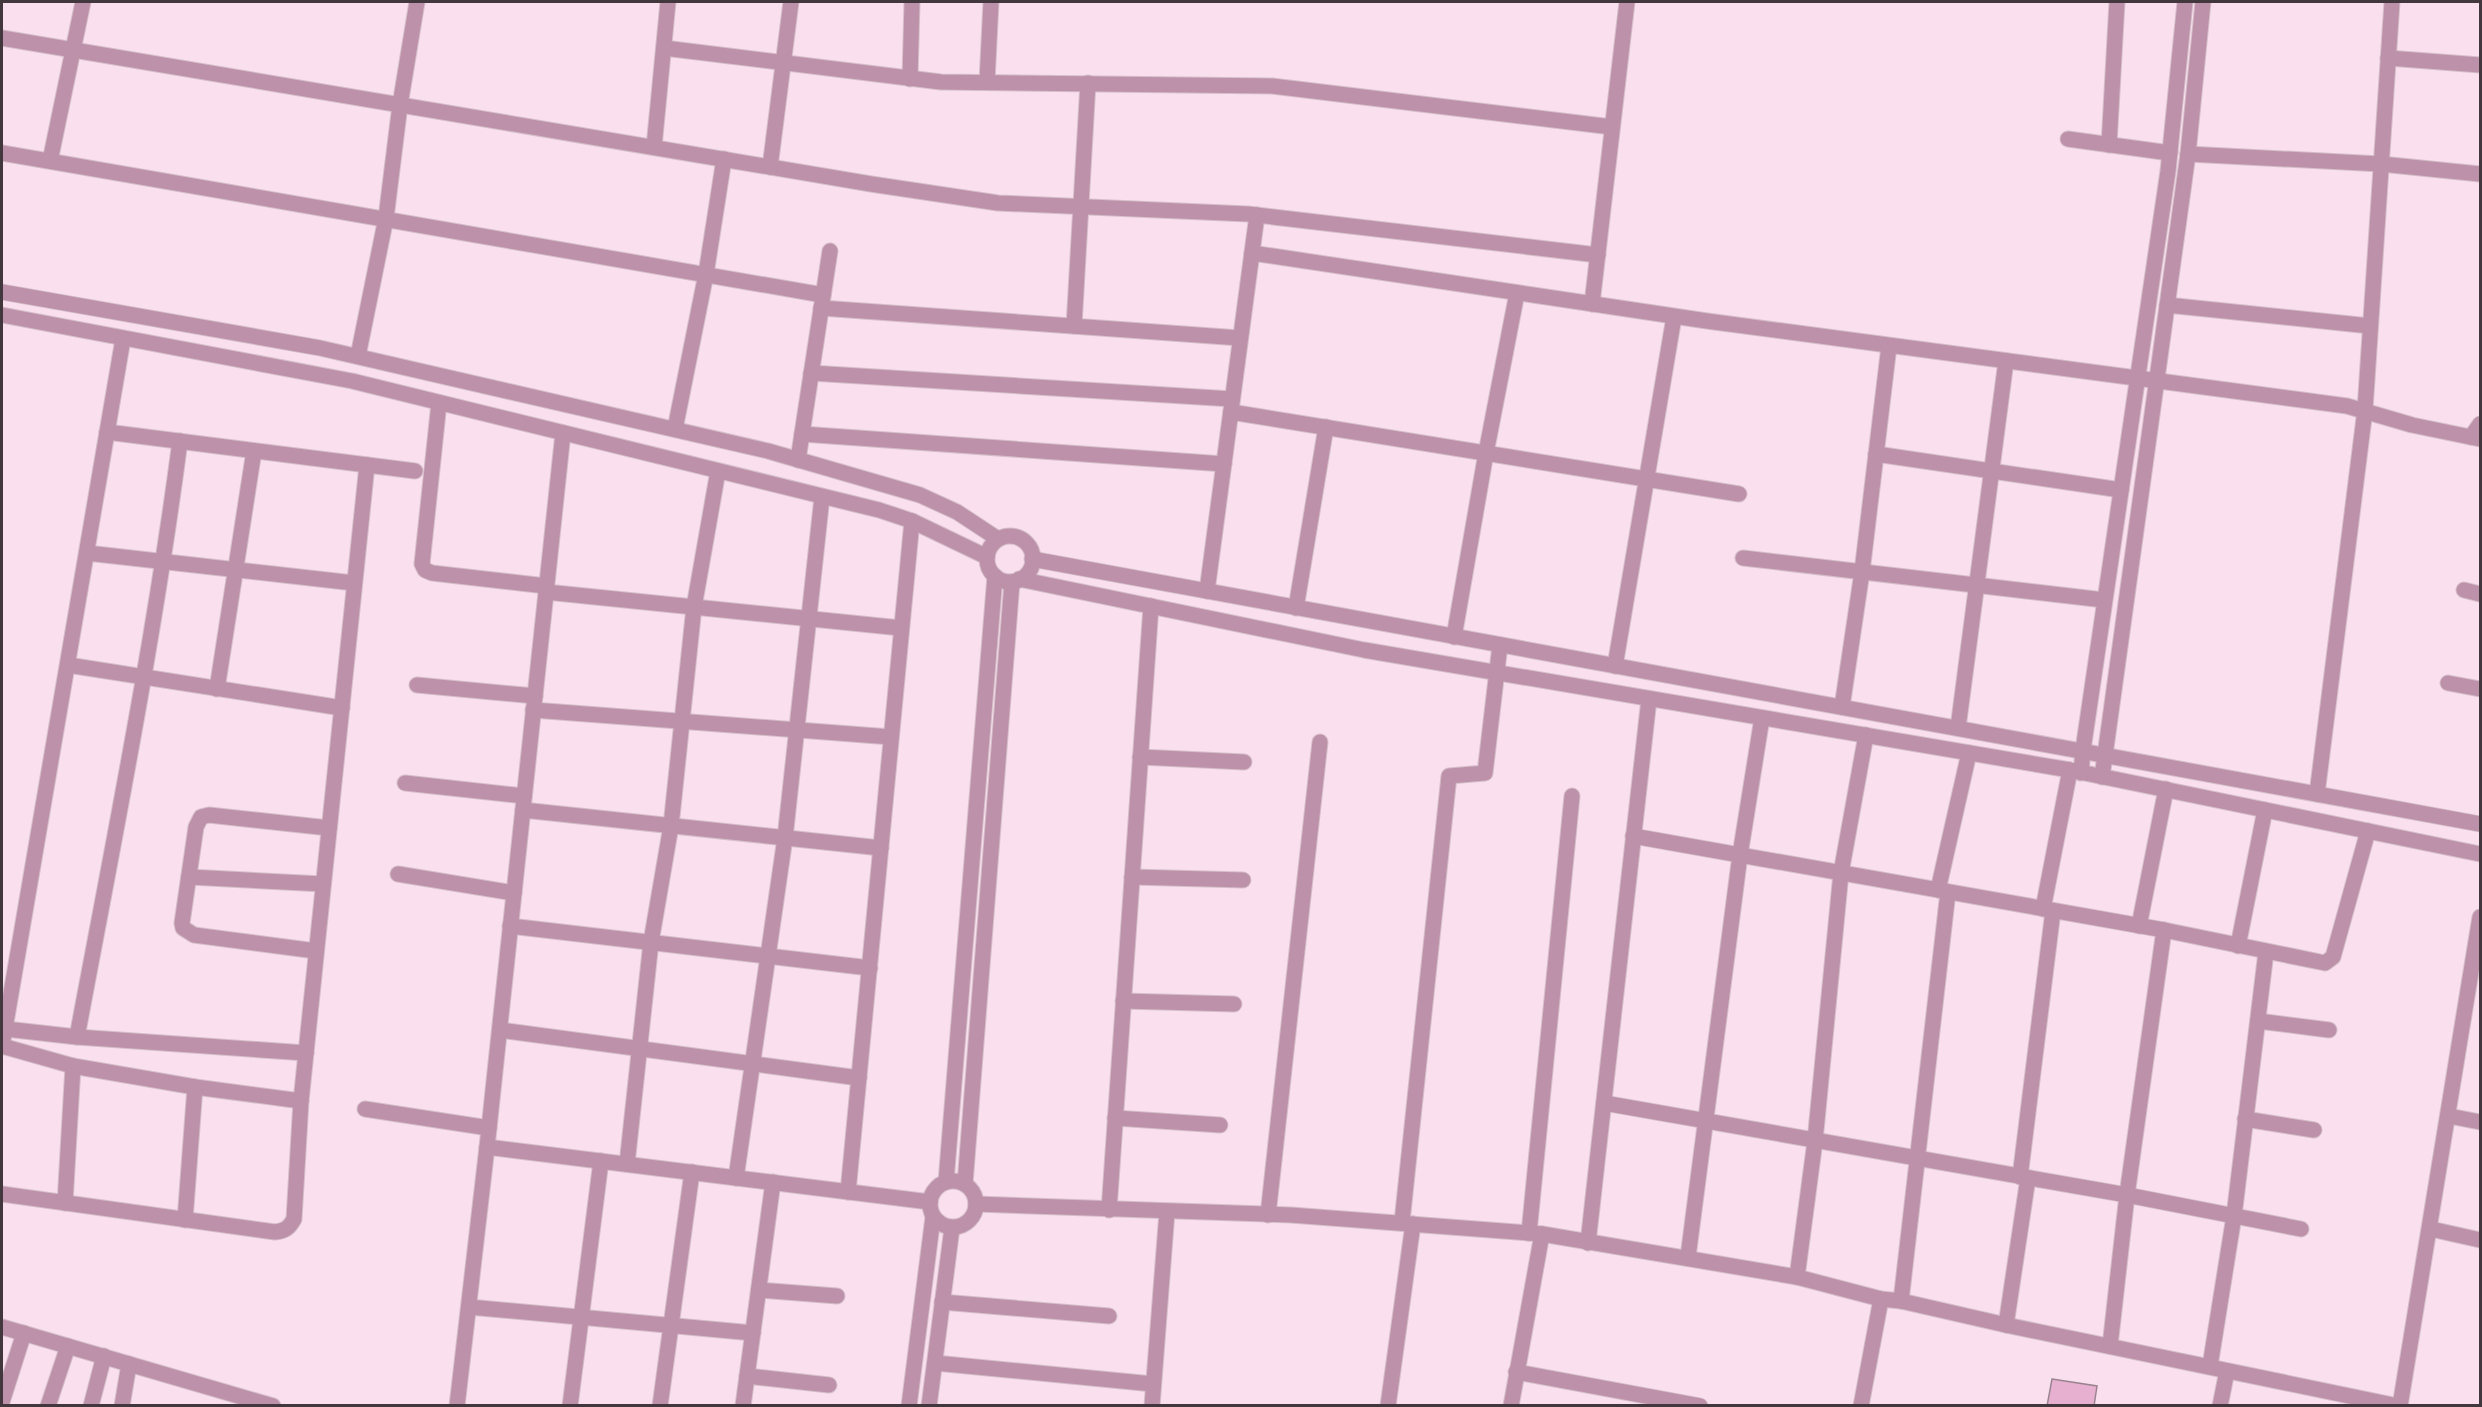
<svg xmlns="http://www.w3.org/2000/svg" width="2482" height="1407" font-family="'PT Sans',sans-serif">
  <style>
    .building { fill: #e8b0d0; stroke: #9b8491; stroke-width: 1.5 }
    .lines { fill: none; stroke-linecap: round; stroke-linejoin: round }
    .minor-casing { stroke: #d5beca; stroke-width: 17 }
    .minor { stroke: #bc91a9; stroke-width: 15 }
  </style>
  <rect width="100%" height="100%" fill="#fae0ee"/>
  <!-- building -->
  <path class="building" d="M2052 1379 2097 1386 2094 1406H2047Z"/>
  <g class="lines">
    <!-- minor casing -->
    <g class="minor-casing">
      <g id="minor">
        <path d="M2 38 871 184 998 203 1248 214 1598 255"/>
        <path d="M664 48 941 82 1272 86 1612 127"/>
        <path d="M2388 58 2480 65"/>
        <path d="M910 79 912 2"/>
        <path d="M987 82 991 2"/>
        <path d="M2068 139 2170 153"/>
        <path d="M2109 145 2117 2"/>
        <path d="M654 147 668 2"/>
        <path d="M2 153 823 295"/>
        <path d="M2188 154 2381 164 2480 174"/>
        <path d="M50 161 83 2"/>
        <path d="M770 167 791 2"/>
        <path d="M1252 253 1707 321 2347 406 2412 425 2480 439"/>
        <path d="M2 292 320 348 768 451 920 495 957 512 998 539"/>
        <path d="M1592 304 1627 2"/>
        <path d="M2167 305 2370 326"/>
        <path d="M821 308 1240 338"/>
        <path d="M2 315 352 381 879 510 912 521 987 557"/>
        <path d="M1074 326 1088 83"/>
        <path d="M358 356 386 218 400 105 417 2"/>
        <path d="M811 373 1232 399"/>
        <path d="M439 403 422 564 425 570 432 573 546 586"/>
        <path d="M1231 412 1739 494"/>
        <path d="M675 429 706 274 724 159"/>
        <path d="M107 432 415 471"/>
        <path d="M802 434 1224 464"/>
        <path d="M2471 437 2480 424"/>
        <path d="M1876 454 2121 490"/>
        <path d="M798 460 830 251"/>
        <circle cx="1010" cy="559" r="23"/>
        <path d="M87 553 354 583"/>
        <path d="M1743 558 2104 600"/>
        <path d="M1032 559 2480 824"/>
        <path d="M1019 579 1364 650 2070 770 2480 854"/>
        <path d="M2464 590 2480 594"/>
        <path d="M1207 591 1257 215"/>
        <path d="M546 592 901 628"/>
        <path d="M1296 608 1326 427"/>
        <path d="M1454 637 1486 453 1517 293"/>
        <path d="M68 665 342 708"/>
        <path d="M1615 666 1674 317"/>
        <path d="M2448 683 2480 689"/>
        <path d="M417 685 535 696"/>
        <path d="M217 689 254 451"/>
        <path d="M1842 707 1862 572 1889 346"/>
        <path d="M533 710 891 737"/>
        <path d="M1958 728 2006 361"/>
        <path d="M1140 757 1244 762"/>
        <path d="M2081 773 2083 750 2168 171 2185 2"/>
        <path d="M2102 777 2188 154 2203 2"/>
        <path d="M405 783 524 796"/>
        <path d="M2317 794 2365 410 2392 2"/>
        <path d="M523 810 881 848"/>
        <path d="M1633 836 2164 930 2325 963 2333 957 2368 831"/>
        <path d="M398 874 514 893"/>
        <path d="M189 877 323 884"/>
        <path d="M1132 877 1243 880"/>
        <path d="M1938 890 1969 753"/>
        <path d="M2043 909 2070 770"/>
        <path d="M510 926 870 968"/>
        <path d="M2139 926 2166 789"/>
        <path d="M2238 946 2265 810"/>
        <path d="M316 951 194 935 183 928 182 923 196 827 201 817 209 815 329 828"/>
        <path d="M1123 1001 1234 1004"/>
        <path d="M2258 1021 2329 1030"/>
        <path d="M6 1029 77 1037 306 1053"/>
        <path d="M500 1030 859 1078"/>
        <path d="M77 1037C114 839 154 641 180 441"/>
        <path d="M2 1046 123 339"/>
        <path d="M2 1046 73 1066 195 1087 301 1101"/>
        <path d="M1604 1103 2127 1195 2301 1229"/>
        <path d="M365 1109 489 1128"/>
        <path d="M2449 1116 2480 1122"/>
        <path d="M1115 1118 1220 1125"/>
        <path d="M2245 1119 2314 1130"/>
        <path d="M487 1147 930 1202"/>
        <path d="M627 1164 651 942 671 826 694 607 718 471"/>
        <path d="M2020 1177 2053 911"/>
        <path d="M736 1178 785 838 822 497"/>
        <circle cx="953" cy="1204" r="23"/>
        <path d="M946 1182 995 576"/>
        <path d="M965 1184 1012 582"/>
        <path d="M848 1192 912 521"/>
        <path d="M2 1194 275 1232C285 1231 289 1228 294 1219L301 1101 367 465"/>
        <path d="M65 1203 73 1066"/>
        <path d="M976 1204 1291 1215 1542 1234 1797 1277 1881 1299 1901 1301 2006 1325 2398 1406"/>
        <path d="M1109 1210 1151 606"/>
        <path d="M1268 1215 1320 742"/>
        <path d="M185 1220 195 1087"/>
        <path d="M1402 1222 1449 776 1485 773 1500 645"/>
        <path d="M2431 1229 2480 1240"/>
        <path d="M1529 1233 1572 796"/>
        <path d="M1588 1243 1649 699"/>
        <path d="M1688 1257 1740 855 1762 718"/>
        <path d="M1797 1277 1815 1141 1841 873 1866 735"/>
        <path d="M759 1290 837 1296"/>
        <path d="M1901 1301 1948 892"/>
        <path d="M942 1302 1109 1316"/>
        <path d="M469 1307 753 1333"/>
        <path d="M2006 1325 2028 1178"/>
        <path d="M2 1327 273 1406"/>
        <path d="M2110 1346 2127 1195 2164 930"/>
        <path d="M935 1363 1153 1384"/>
        <path d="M2210 1366 2234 1216 2266 952"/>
        <path d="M1516 1372 1700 1406"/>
        <path d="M747 1376 829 1385"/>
        <path d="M2 1402 24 1333"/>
        <path d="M48 1406 68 1346"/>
        <path d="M91 1406 104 1356"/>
        <path d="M122 1406 129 1364"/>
        <path d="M457 1406 487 1147 563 433"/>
        <path d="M570 1406 601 1161"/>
        <path d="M660 1406 692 1172"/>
        <path d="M743 1406 773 1182"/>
        <path d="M909 1406 933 1217"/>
        <path d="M929 1406 952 1228"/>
        <path d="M1152 1406 1167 1212"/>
        <path d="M1388 1406 1413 1224"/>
        <path d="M1511 1406 1542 1234"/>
        <path d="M1861 1406 1881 1299"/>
        <path d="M2220 1406 2227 1371"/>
        <path d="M2400 1406 2480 917"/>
      </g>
    </g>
    <!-- minor -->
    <use href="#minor" class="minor"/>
  </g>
  <!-- border -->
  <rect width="2482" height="1407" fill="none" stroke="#41373c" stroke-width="6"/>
</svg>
